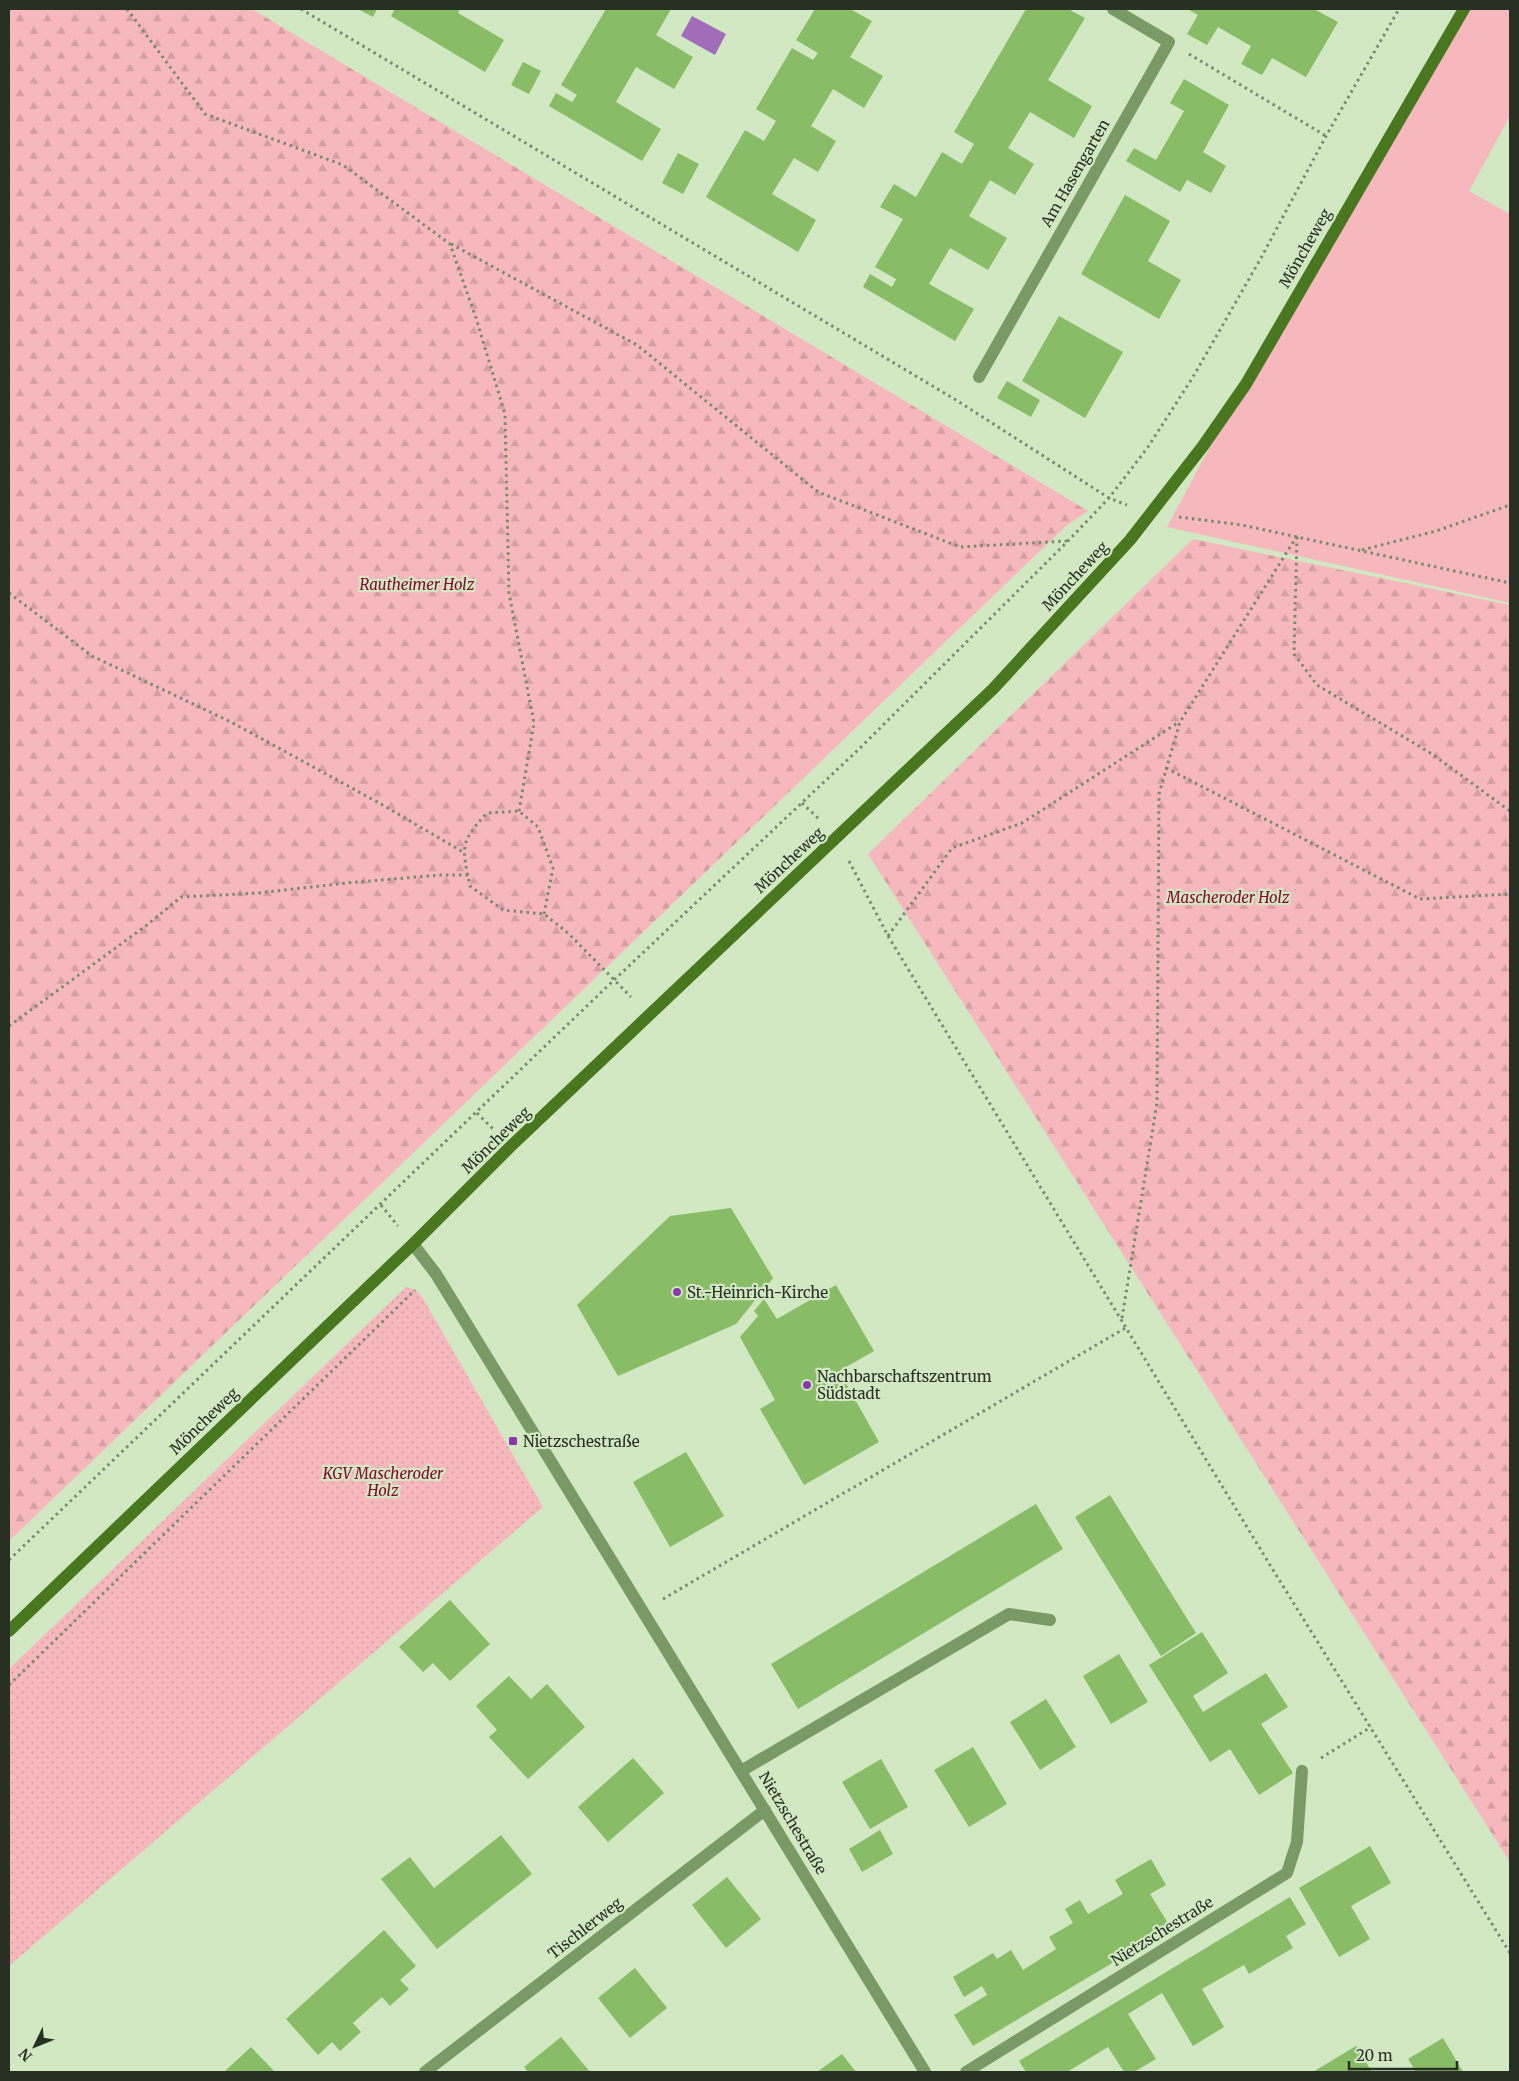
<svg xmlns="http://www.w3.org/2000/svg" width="1519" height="2081" font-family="Merriweather,serif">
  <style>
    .grass { fill: #f7b8bd }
    .forest { fill: url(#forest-firs) }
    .garden { fill: url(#garden-dots) }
    .water { fill: #a16dbb }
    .building { fill: #89bc66 }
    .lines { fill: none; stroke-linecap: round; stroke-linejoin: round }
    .path { stroke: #798970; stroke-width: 3; stroke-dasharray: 2.5 4; stroke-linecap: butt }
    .minor { stroke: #7a9a65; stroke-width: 12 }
    .tertiary { stroke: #7a9a65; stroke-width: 12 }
    .secondary { stroke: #487720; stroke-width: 12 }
    .poi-dot { fill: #873aaa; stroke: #d1e8c3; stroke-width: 2 }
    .labels { text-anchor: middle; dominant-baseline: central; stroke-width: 4.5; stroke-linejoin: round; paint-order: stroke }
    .street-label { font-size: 15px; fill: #273022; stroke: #d1e8c3 }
    .park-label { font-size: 15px; font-style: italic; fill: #89062e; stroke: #d1e8c3 }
    .poi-label { font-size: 15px; fill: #273022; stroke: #d1e8c3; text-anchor: start }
  </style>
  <defs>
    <pattern id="forest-firs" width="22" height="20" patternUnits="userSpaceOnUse" patternTransform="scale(1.25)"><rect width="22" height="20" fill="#f7b8bd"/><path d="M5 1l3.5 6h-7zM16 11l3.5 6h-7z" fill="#d49ea2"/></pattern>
    <pattern id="garden-dots" width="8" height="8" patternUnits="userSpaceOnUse" patternTransform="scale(1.25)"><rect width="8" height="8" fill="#f7b8bd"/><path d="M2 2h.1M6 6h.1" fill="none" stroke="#d49ea2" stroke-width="1.8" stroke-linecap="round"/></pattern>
  </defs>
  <rect width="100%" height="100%" fill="#d1e8c3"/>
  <!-- grass -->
  <path class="grass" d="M1463 9H1510V116L1469 191 1510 214V603L1167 527 1240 391Z"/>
  <!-- forest -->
  <g class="forest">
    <path d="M9 9H252L1088 511 1066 526 9 1541Z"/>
    <path d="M1193 539 1510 605V1862L868 854Z"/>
  </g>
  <!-- garden -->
  <path class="garden" d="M406 1287 415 1290 421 1295 543 1507 9 1966V1669Z"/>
  <!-- water -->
  <path class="water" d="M692 16 726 34 715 55 681 36Z"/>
  <!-- building -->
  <g class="building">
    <path d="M358 9H377L373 17Z"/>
    <path d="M395 9H460L458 13 504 40 485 72 391 16Z"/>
    <path d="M606 9H671L656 35 693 57 674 89 636 67 616 102 661 129 642 161 549 106 556 93 572 102 577 95 561 85Z"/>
    <path d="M815 9H850L872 21 850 57 883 76 864 108 833 89 811 126 836 141 818 172 794 158 772 194 816 220 798 252 706 197 745 130 764 141 776 121 756 109 792 48 813 60 818 53 796 40Z"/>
    <path d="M1026 9H1068L1085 18 1048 80 1092 106 1074 138 1030 112 1008 148 1034 164 1015 195 990 180 969 216 1007 238 988 270 950 248 929 284 974 309 955 341 863 287 870 274 892 287 896 279 875 267 903 219 880 207 894 184 916 197 942 152 962 164 974 144 954 132Z"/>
    <path d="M1187 9H1314L1338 22 1306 77 1272 58 1262 75 1241 64 1251 46 1218 27 1207 45 1187 34 1198 15Z"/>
    <path d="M523 62 541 71 529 94 511 85Z"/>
    <path d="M1184 79 1229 105 1203 152 1226 166 1211 193 1187 180 1180 192 1126 161 1134 148 1156 160 1184 111 1170 103Z"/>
    <path d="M678 153 699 164 683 194 662 183Z"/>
    <path d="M1125 195 1170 221 1148 261 1181 280 1159 319 1081 274Z"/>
    <path d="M1059 316 1123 352 1085 418 1022 381Z"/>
    <path d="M1007 381 1040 400 1031 417 997 398Z"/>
    <path d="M731 1208 773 1278 736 1324 618 1376 577 1305 670 1216Z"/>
    <path d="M836 1285 874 1351 839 1371 879 1442 804 1485 760 1409 775 1400 740 1337 758 1316 754 1311 764 1299 777 1319Z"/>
    <path d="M686 1452 724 1516 670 1547 633 1482Z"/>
    <path d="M1110 1495 1196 1633 1161 1656 1075 1517Z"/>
    <path d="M1036 1504 1063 1549 798 1709 771 1664Z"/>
    <path d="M450 1600 490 1644 450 1681 433 1663 423 1672 399 1647Z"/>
    <path d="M1202 1632 1228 1673 1193 1696 1203 1712 1266 1673 1288 1707 1261 1724 1293 1773 1259 1795 1230 1749 1210 1762 1149 1665Z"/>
    <path d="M1119 1654 1148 1702 1111 1724 1083 1676Z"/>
    <path d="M509 1676 531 1699 547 1684 585 1727 528 1779 489 1737 497 1730 476 1706Z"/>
    <path d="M1046 1699 1076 1747 1040 1770 1010 1722Z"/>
    <path d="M973 1747 1007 1804 969 1827 934 1770Z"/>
    <path d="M633 1758 664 1793 608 1842 578 1807Z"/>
    <path d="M881 1759 908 1807 870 1829 842 1782Z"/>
    <path d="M880 1830 893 1854 862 1872 849 1849Z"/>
    <path d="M501 1835 532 1874 437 1949 381 1879 410 1857 434 1888Z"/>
    <path d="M1370 1846 1391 1883 1351 1906 1370 1939 1339 1957 1299 1888Z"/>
    <path d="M1151 1859 1166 1885 1150 1894 1171 1928 973 2046 954 2015 987 1995 982 1986 964 1997 953 1977 993 1953 997 1959 1011 1950 1023 1970 1056 1949 1049 1937 1073 1923 1065 1909 1080 1900 1088 1914 1123 1894 1115 1880Z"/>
    <path d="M727 1877 761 1919 726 1948 692 1905Z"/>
    <path d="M1290 1897 1306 1924 1286 1936 1293 1948 1249 1974 1244 1965 1202 1989 1224 2027 1193 2046 1162 1993 1128 2014 1156 2059 1134 2072H1124L1108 2047 1067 2072H1026L1019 2061Z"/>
    <path d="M384 1930 416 1966 400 1980 409 1989 390 2006 382 1997 353 2023 361 2032 340 2051 332 2042 318 2055 286 2019Z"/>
    <path d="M635 1968 667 2008 630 2038 598 1998Z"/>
    <path d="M561 2037 590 2072H528L524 2067Z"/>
    <path d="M1443 2038 1463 2072H1416L1408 2059Z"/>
    <path d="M1356 2046 1372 2072H1313Z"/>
    <path d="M251 2047 275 2072H224Z"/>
    <path d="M842 2054 856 2072H817Z"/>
  </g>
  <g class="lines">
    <!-- path -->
    <g class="path">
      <path d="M127 9 205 114 343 165 450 244 476 318 505 414 509 593 534 723 519 811"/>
      <path d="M301 9 956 400 1109 498 1127 505"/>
      <path d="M1189 54 1326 136"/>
      <path d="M451 244 637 345 818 492 960 547 1067 541"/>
      <path d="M1179 517 1242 525 1510 583"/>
      <path d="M1297 537 1294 654 1317 685 1432 754 1510 811"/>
      <path d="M1362 550 1436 531 1510 505"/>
      <path d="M9 593 92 656 231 722 381 804 463 852"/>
      <path d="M1166 768 1420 899 1510 894"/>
      <path d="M802 803 820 820"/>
      <path d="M849 861 888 936 1270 1565 1510 1953"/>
      <path d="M544 914 553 868 538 827 519 811 487 813C459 843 462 847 470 886L503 910 544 914 568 933 631 997"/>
      <path d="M888 936 952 848 1022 823 1179 722"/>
      <path d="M9 1026 147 925 181 897 259 893 346 883 441 875H468"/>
      <path d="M477 1113 493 1129"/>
      <path d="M381 1205 398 1226"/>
      <path d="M1122 1318 1157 1103 1159 794 1180 722 1297 536"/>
      <path d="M9 1560 614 980 859 749 1068 541 1109 498 1148 447 1193 377 1261 258 1326 136 1399 9"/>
      <path d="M663 1599 1127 1327"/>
      <path d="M9 1685 415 1290"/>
      <path d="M1321 1758 1371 1727"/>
    </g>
    <!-- minor -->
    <g class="minor">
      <path d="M979 377 1169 42 1113 9"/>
      <path d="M741 1771 1009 1614 1050 1620"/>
      <path d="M425 2072 765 1810"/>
      <path d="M966 2072 1287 1873 1297 1842 1302 1771"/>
    </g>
    <!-- tertiary -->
    <path class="tertiary" d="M413 1244 436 1274 925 2072"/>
    <!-- secondary -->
    <path class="secondary" d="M9 1631 413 1244 510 1147 993 689 1130 540 1203 446 1246 384 1464 9"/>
  </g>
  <!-- markers -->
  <g class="poi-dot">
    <circle cx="677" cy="1292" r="5"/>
    <circle cx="807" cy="1385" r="5"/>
    <rect x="508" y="1436" width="10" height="10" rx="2.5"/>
  </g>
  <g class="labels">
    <!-- street labels -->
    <g class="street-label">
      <text transform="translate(1075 173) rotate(-60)">Am Hasengarten</text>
      <text transform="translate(1305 248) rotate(-60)">Möncheweg</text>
      <text transform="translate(1075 576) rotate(-47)">Möncheweg</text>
      <text transform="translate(789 860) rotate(-43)">Möncheweg</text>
      <text transform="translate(496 1140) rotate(-44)">Möncheweg</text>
      <text transform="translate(204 1421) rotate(-44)">Möncheweg</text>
      <text transform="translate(793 1823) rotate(59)">Nietzschestraße</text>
      <text transform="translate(585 1928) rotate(-38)">Tischlerweg</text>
      <text transform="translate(1162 1931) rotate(-32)">Nietzschestraße</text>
    </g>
    <!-- park labels -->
    <g class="park-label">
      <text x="417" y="584">Rautheimer Holz</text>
      <text x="1228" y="897">Mascheroder Holz</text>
      <text x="383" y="1473">KGV Mascheroder<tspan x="383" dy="17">Holz</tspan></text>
    </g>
    <!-- poi labels -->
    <g class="poi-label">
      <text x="687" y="1292">St.-Heinrich-Kirche</text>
      <text x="817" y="1376">Nachbarschaftszentrum<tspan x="817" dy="17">Südstadt</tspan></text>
      <text x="523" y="1441">Nietzschestraße</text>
    </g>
  </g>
  <!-- border -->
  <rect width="1519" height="2081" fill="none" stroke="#273022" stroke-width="20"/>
  <!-- north arrow -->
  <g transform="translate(35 2046) rotate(227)" stroke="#d1e8c3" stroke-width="4" paint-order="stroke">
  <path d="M0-4L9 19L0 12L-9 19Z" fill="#273022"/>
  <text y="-8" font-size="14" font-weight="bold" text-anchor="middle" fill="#273022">N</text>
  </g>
  <!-- scale -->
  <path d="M1349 2061v8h108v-8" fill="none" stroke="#273022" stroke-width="2.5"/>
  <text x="1356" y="2061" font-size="15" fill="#273022" stroke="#d1e8c3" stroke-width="4" paint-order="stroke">20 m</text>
</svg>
